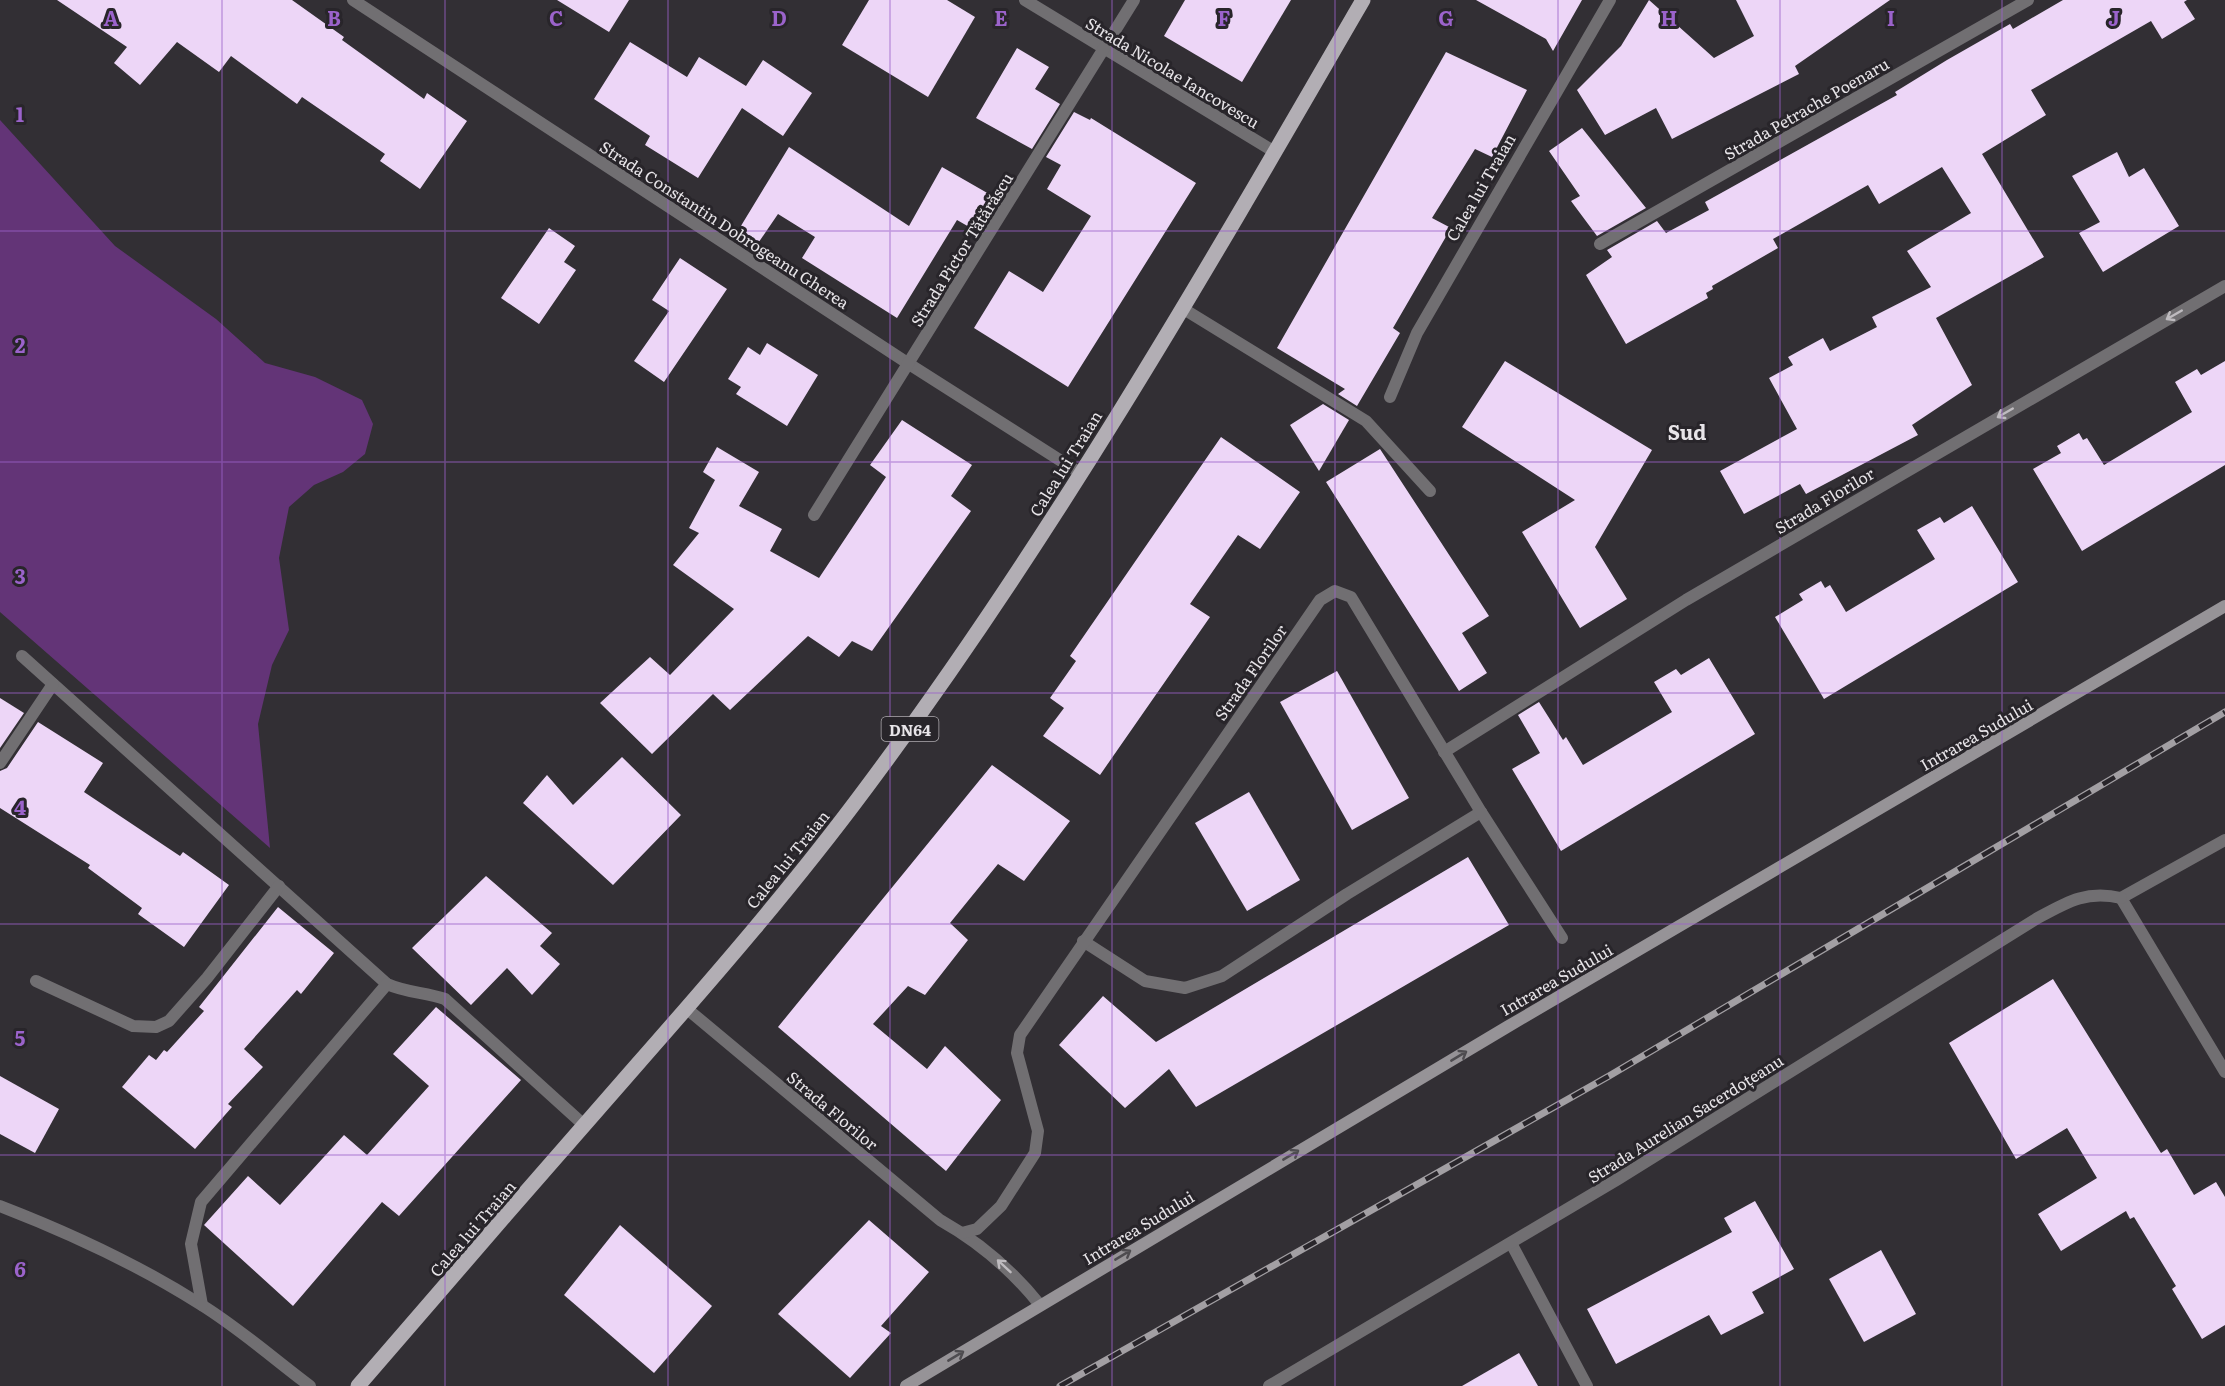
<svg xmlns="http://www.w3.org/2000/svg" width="2225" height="1386" font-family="Literata,serif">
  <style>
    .green { fill: #633477 }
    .building { fill: #edd6f7 }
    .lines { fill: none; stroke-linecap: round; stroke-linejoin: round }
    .street { stroke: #716f72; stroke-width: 12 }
    .secondary { stroke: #969397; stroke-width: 12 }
    .primary { stroke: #b2aeb4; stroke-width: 15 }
    .rail-casing { stroke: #a29fa3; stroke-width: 7 }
    .rail { stroke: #28252a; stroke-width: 4.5; stroke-dasharray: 14; stroke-linecap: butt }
    .oneway { stroke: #bebbbf }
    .oneway2 { stroke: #4e4c50 }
    .grid { fill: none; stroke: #9b63cb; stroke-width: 1.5; stroke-opacity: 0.55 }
    .labels { text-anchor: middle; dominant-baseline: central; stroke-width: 6; stroke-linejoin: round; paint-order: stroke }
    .shield { fill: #28252a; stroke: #aeabaf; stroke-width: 1.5 }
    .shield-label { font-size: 15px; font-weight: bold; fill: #e7e4e8 }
    .street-label { font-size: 16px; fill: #e7e4e8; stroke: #28252a }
    .quarter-label { font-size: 20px; font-weight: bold; fill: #e7e4e8; stroke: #28252a }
    .grid-label { font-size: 20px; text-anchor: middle; font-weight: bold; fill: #9b63cb; stroke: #28252a; stroke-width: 6; stroke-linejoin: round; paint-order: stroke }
  </style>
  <rect width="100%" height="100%" fill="#322f34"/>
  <!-- green -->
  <path class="green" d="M0 120 115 246 216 319 265 363 315 377 362 400 373 424 365 454 343 472 314 485 289 507 279 558 289 630 272 665 258 724 270 848 0 612Z"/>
  <!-- building -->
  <g class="building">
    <path d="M57 0H292L344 37 342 40 424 99 427 93 467 121 420 189 380 161 385 154 302 97 297 104 231 56 219 72 177 42 140 85 114 63 127 47Z"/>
    <path d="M557 0H629L609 32Z"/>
    <path d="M869 0H947L975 17 928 97 842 45Z"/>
    <path d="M1185 0H1291L1242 82 1164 36Z"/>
    <path d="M1476 0H1582L1553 51 1546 39Z"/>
    <path d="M1649 0 1714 58 1754 36 1736 0H1890L1795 66 1799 74 1672 139 1656 108 1605 135 1577 90 1621 46Z"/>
    <path d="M2063 0H2187L2184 2 2195 19 2162 39 2151 21 2031 90 2046 115 1982 154 2044 257 1936 318 1972 385 1912 425 1918 435 1806 494 1800 484 1744 514 1720 471 1797 429 1769 378 1793 365 1788 357 1823 338 1830 351 1877 327 1872 317 1931 287 1907 251 1971 213 1942 167 1879 204 1868 185 1773 239 1778 248 1712 286 1713 289 1706 293 1708 298 1626 344 1586 275 1612 257 1607 250 1657 221 1666 233 1709 210 1705 202 1897 95 1895 92 1947 60 2010 24 2013 29Z"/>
    <path d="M630 42 687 77 699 57 746 86 763 60 812 93 783 136 742 108 698 178 645 145 650 136 594 99Z"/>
    <path d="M1017 48 1049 67 1035 89 1060 104 1032 149 976 118Z"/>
    <path d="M1446 52 1527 90 1492 157 1475 149 1432 218 1451 228 1393 328 1400 333 1357 406 1338 394 1345 389 1277 348Z"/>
    <path d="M1074 112 1090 120 1091 118 1196 183 1068 387 974 328 1009 271 1043 292 1091 216 1047 189 1061 165 1046 157Z"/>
    <path d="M1582 128 1646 208 1597 236 1571 201 1580 196 1549 151Z"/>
    <path d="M789 147 909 226 942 167 996 198 978 232 957 220 897 318 802 258 815 237 778 214 752 252 733 239Z"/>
    <path d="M2117 152 2129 177 2144 168 2179 226 2103 272 2079 233 2100 222 2072 176Z"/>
    <path d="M549 228 575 246 564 262 576 270 539 324 501 298Z"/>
    <path d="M680 258 727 289 664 382 634 361 669 311 652 300Z"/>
    <path d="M767 343 818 375 787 426 736 394 741 387 728 379 748 347 760 355Z"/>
    <path d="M1505 361 1652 450 1595 547 1627 599 1580 628 1522 532 1575 500 1462 427Z"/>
    <path d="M2225 361V465L2082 551 2033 469 2061 453 2057 446 2079 433 2083 440 2087 438 2104 465 2192 412 2175 382 2197 369 2201 375Z"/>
    <path d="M1323 404 1349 420 1319 471 1290 425Z"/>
    <path d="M902 420 972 465 951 496 971 511 872 651 852 641 839 657 808 636 730 710 713 694 652 754 600 703 650 657 670 675 734 609 673 565 699 533 689 528 715 480 703 472 717 447 759 472 739 506 782 529 770 551 819 578 886 477 870 465Z"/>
    <path d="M1221 437 1300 492 1260 549 1238 535 1190 604 1210 617 1100 775 1043 736 1064 708 1050 698 1076 661 1070 656Z"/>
    <path d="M1380 449 1489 616 1462 633 1487 673 1459 691 1326 482Z"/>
    <path d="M1972 506 2018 582 1824 699 1775 617 1803 600 1799 594 1821 581 1825 588 1830 585 1846 612 1935 559 1917 530 1940 517 1944 523Z"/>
    <path d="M1709 658 1755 734 1561 851 1512 769 1540 753 1518 715 1539 702 1563 740 1566 737 1583 765 1672 712 1654 682 1676 669 1681 675Z"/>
    <path d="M1337 671 1409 798 1352 830 1280 702Z"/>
    <path d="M0 698 24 713 0 748Z"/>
    <path d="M38 722 103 763 84 792 180 856 183 852 229 885 184 947 138 914 142 908 88 868 90 865 0 808V771L7 768Z"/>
    <path d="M622 757 681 815 613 885 523 803 547 775 573 805Z"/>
    <path d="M992 765 1070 821 1024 881 998 864 950 923 968 940 925 995 908 986 873 1024 927 1069 945 1046 1001 1100 946 1171 778 1027Z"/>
    <path d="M1249 792 1300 880 1247 911 1195 823Z"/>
    <path d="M1468 857 1509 925 1196 1107 1169 1069 1125 1108 1059 1045 1103 996 1156 1042Z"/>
    <path d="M486 876 552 933 540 946 560 964 532 995 507 968 471 1005 412 948Z"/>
    <path d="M278 907 334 953 301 994 297 990 244 1049 263 1067 228 1104 232 1107 195 1149 122 1087 149 1055 156 1060 164 1050 167 1052 204 1011 199 1007Z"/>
    <path d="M2053 979 2161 1153 2167 1149 2194 1195 2216 1182 2225 1197V1325L2202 1339 2172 1289 2176 1286 2134 1217 2130 1219 2126 1211 2061 1251 2038 1214 2097 1178 2067 1128 2016 1159 1949 1043Z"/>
    <path d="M436 1007 521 1080 399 1216 382 1202 293 1306 204 1225 248 1176 280 1205 344 1135 367 1155 429 1086 393 1054Z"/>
    <path d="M0 1076 59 1109 35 1153 0 1134Z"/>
    <path d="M1755 1201 1794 1269 1752 1292 1764 1313 1721 1335 1709 1315 1616 1364 1587 1309 1732 1232 1724 1218Z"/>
    <path d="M869 1220 929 1272 881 1326 891 1333 850 1378 778 1314Z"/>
    <path d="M620 1225 712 1306 654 1373 564 1295Z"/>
    <path d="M1881 1250 1916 1314 1864 1342 1829 1279Z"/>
    <path d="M1519 1353 1538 1386H1462Z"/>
  </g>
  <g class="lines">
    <!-- street -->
    <g class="street">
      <path d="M353 0 909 364 1080 473"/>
      <path d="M1025 0 1275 152"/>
      <path d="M1600 244 2028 0"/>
      <path d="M1182 308 1366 421 1430 491"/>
      <path d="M1390 397 1417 333 1610 0"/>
      <path d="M814 515 1134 0"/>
      <path d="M22 656 387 984C407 993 425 992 445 999L584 1125"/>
      <path d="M1444 752 1686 600 2225 286"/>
      <path d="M0 763 53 684"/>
      <path d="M2121 898 2225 1072"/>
      <path d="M2121 898 2225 840"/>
      <path d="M1083 941 1145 981 1185 988 1222 976 1347 894 1481 812"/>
      <path d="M36 981 133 1026 156 1027 169 1021 207 978 279 886"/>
      <path d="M686 1008 940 1220C979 1242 1012 1270 1040 1305"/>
      <path d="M0 1206C70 1233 137 1264 200 1304 239 1328 274 1359 310 1386"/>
      <path d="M962 1233 977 1229 1001 1206 1035 1153 1038 1131 1017 1053 1020 1035 1320 600 1335 591 1351 597 1481 812 1562 938"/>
      <path d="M1511 1243 1587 1386"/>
      <path d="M202 1305 191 1244 201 1202 387 984"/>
      <path d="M1269 1386 1618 1179 2036 919C2067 902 2086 890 2121 898"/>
    </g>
    <!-- secondary -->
    <path class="secondary" d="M906 1386 1507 1027 2225 606"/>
    <!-- primary -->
    <path class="primary" d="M358 1386C450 1279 542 1173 635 1067 715 976 794 885 866 788 1052 539 1208 268 1363 0"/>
    <!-- rail casing -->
    <g class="rail-casing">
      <path id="rail" d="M1060 1386 1609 1076 2225 712"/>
    </g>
    <!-- rail -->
    <use href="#rail" class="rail"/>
  </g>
  <!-- one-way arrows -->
  <defs><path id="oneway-shaft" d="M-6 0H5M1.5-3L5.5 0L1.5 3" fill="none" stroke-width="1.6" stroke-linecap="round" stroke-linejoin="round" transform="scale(1.5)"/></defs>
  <g class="oneway">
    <use href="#oneway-shaft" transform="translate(2174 315) rotate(150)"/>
    <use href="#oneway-shaft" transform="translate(2005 413) rotate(150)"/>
    <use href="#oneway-shaft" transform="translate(1004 1266) rotate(-137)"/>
  </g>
  <g class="oneway2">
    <use href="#oneway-shaft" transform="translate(1459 1056) rotate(-31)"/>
    <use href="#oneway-shaft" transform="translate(1291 1155) rotate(-31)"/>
    <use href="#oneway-shaft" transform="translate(1123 1255) rotate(-31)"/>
    <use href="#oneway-shaft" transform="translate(956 1356) rotate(-31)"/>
  </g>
  <!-- grid -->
  <path class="grid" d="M222 0V1386M445 0V1386M668 0V1386M890 0V1386M1112 0V1386M1335 0V1386M1558 0V1386M1780 0V1386M2002 0V1386M0 231H2225M0 462H2225M0 693H2225M0 924H2225M0 1155H2225"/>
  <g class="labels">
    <!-- shield labels -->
    <rect class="shield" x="881.5" y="717" width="57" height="24" rx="4.5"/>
    <g class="shield-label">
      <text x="910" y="729">DN64</text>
    </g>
    <!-- street labels -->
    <g class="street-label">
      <text transform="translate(1173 72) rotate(31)">Strada Nicolae Iancovescu</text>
      <text transform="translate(1806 108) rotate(-30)">Strada Petrache Poenaru</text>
      <text transform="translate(1480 187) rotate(-60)">Calea lui Traian</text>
      <text transform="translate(725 224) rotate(33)">Strada Constantin Dobrogeanu Gherea</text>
      <text transform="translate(961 249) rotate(-58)">Strada Pictor Tătărăscu</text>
      <text transform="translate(1065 463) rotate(-58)">Calea lui Traian</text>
      <text transform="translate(1824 500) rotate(-31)">Strada Florilor</text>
      <text transform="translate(1250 672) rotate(-55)">Strada Florilor</text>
      <text transform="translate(1976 734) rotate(-30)">Intrarea Sudului</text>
      <text transform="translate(787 859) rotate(-51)">Calea lui Traian</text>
      <text transform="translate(1556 979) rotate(-30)">Intrarea Sudului</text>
      <text transform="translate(833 1110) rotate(40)">Strada Florilor</text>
      <text transform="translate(1685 1118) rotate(-32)">Strada Aurelian Sacerdoțeanu</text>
      <text transform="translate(1138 1227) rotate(-31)">Intrarea Sudului</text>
      <text transform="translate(472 1228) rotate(-49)">Calea lui Traian</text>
    </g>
    <!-- quarter labels -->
    <g class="quarter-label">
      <text x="1687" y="431">Sud</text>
    </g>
  </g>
  <g class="grid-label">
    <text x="111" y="26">A</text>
    <text x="334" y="26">B</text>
    <text x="556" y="26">C</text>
    <text x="779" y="26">D</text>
    <text x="1001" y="26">E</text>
    <text x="1224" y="26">F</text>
    <text x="1446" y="26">G</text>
    <text x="1669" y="26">H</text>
    <text x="1891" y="26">I</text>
    <text x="2114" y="26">J</text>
    <text x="20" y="122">1</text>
    <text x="20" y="353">2</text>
    <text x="20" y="584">3</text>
    <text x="20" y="815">4</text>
    <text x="20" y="1046">5</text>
    <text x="20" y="1277">6</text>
  </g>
</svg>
